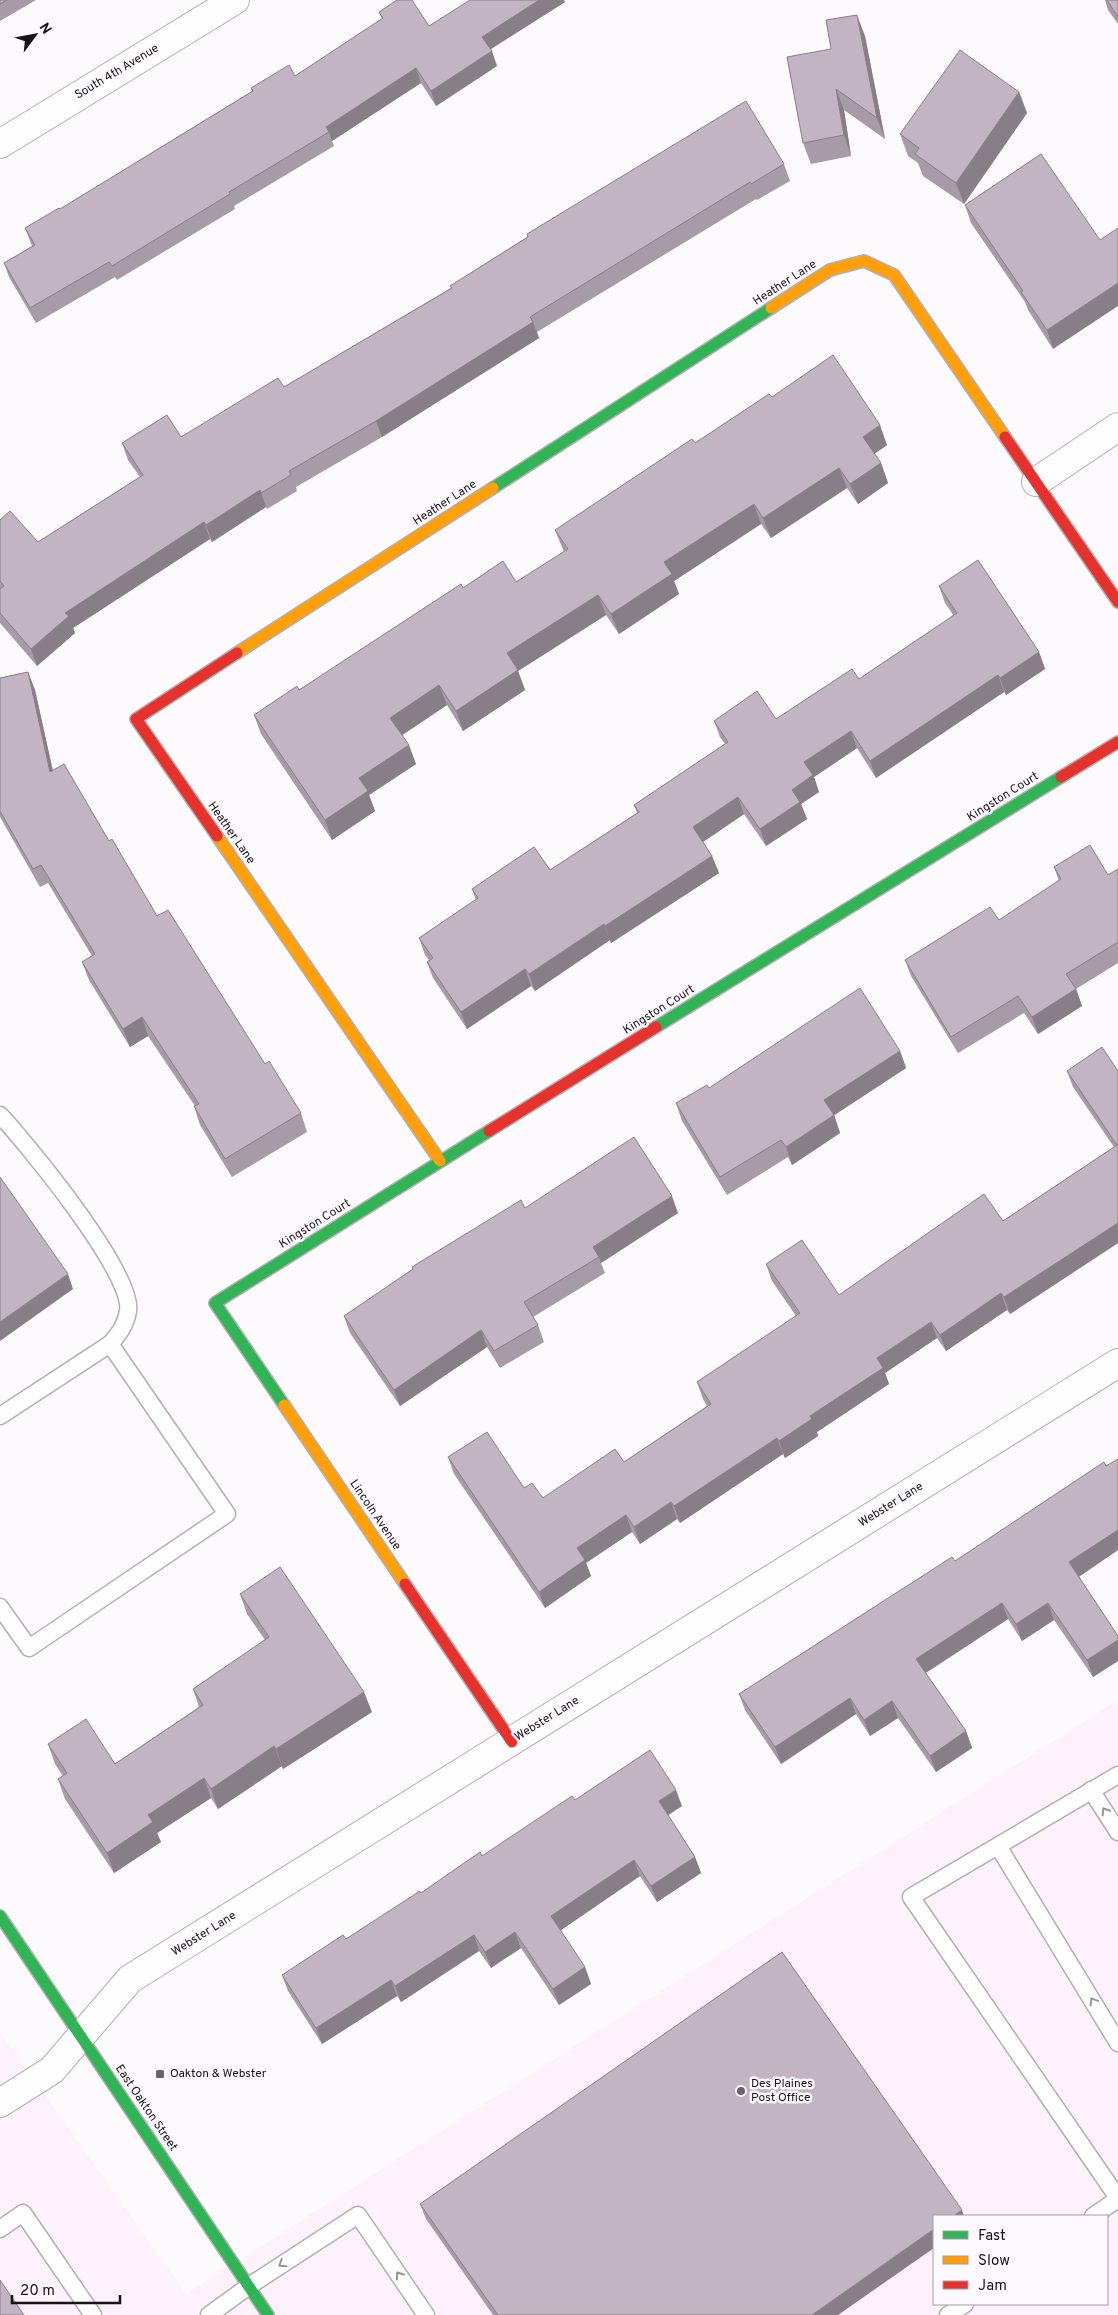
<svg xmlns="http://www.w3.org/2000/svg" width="1118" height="2315" font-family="Overpass,sans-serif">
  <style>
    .built { fill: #fdf1fc; fill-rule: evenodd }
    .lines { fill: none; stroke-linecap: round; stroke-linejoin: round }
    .lane-casing { stroke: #b2aeb2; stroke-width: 19 }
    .street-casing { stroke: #b2aeb2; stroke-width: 30 }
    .fast-casing { stroke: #b2aeb2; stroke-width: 14 }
    .slow-casing { stroke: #b2aeb2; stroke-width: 14 }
    .jam-casing { stroke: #b2aeb2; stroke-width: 14 }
    .lane { stroke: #fffeff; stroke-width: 16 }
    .street { stroke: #fffeff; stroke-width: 28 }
    .fast { stroke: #30b455; stroke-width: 11 }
    .slow { stroke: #ff9f0a; stroke-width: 11 }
    .jam { stroke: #e5322d; stroke-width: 11 }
    .wall { fill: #a89ba8 }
    .shaded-wall { fill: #887e88 }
    .building { fill: #c3b4c3; stroke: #887e88 }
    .oneway { stroke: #979497 }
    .poi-dot { fill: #686468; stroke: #fef9fe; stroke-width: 2 }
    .labels { text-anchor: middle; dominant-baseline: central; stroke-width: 5; stroke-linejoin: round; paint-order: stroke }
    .street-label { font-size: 12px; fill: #181317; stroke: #fef9fe }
    .poi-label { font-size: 12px; fill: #181317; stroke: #fef9fe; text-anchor: start }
  </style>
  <rect width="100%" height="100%" fill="#fdfafd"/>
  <!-- built -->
  <path class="built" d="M1118 1700V2314L1116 2315H0V2032L186 2294ZM934 2216H1107V2304H934Z"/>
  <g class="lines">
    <!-- lane casing -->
    <g class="lane-casing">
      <g id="lane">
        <path d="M0 1115C28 1145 134 1274 128 1311 126 1325 118 1335 110 1344L227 1514 29 1648 0 1607"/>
        <path d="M0 1416 110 1344"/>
        <path d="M1118 1775 911 1897 1118 2198"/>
        <path d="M1091 1790 1118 1832"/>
        <path d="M998 1846 1118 2043"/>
        <path d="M1093 2216 1118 2199"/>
        <path d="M0 2229 23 2213 93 2315"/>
        <path d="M209 2315 249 2286 358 2215 426 2315"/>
        <path d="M948 2315 965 2304"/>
      </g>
    </g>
    <!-- street casing -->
    <g class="street-casing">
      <g id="street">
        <path d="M0 144 235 0"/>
        <path d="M1036 482 1118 427"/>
        <path d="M0 2103 52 2070 130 1979 1118 1363"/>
      </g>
    </g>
    <!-- fast casing -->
    <g class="fast-casing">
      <g id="fast">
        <path d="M493 488 771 308"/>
        <path d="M656 1027 1061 777"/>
        <path d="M284 1405 215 1303 489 1131"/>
        <path d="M0 1916 268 2315"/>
      </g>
    </g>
    <!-- slow casing -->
    <g class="slow-casing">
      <g id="slow">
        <path d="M771 308 830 270 864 261 894 275 1005 437"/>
        <path d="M237 653 493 488"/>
        <path d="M217 836 440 1161"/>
        <path d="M284 1405 405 1584"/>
      </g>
    </g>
    <!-- jam casing -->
    <g class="jam-casing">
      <g id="jam">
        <path d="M1005 437 1118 602"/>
        <path d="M1061 777 1118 742"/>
        <path d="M217 836 136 719 237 653"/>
        <path d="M489 1131 656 1027"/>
        <path d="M405 1584 512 1742"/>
      </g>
    </g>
    <!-- lane -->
    <use href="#lane" class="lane"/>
    <!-- street -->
    <use href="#street" class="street"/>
    <!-- fast -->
    <use href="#fast" class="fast"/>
    <!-- slow -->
    <use href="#slow" class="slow"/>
    <!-- jam -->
    <use href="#jam" class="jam"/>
  </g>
  <!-- wall -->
  <g class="wall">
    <path d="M0 0H36L0 21Z"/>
    <path d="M1105 0H1118V24L1108 10Z"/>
    <path d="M565 2 490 49 497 66 436 106 421 83 332 141 334 146 234 206 235 209 117 280 115 277 36 323 9 277 4 263 32 246 25 228 60 209 252 91 251 88 295 76 382 19 379 12 429 26Z"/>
    <path d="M865 36 885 139 844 110 851 156 811 164 803 143 831 49Z"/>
    <path d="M1019 92 1027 113 964 204 923 176 918 163 908 156 900 134Z"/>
    <path d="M1041 154 1053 349 1028 310 1025 302 971 223 965 205Z"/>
    <path d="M784 164 790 181 757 200 756 199 537 332 539 338 382 437 296 487 297 491 267 509 266 507 212 542 210 539 73 628 75 633 37 666 0 623V520L38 542 140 477 128 460 122 443 181 437 284 387 451 288 450 286 527 237V234Z"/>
    <path d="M772 397 887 445 874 454 881 463 888 483 858 504 847 488 771 538 761 524 674 581 679 594 619 634 606 615 518 671 525 690 463 731 447 705 402 735 416 764 369 795 375 811 332 840 261 734 254 715 299 690 463 588 516 582 564 552 555 530 695 443Z"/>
    <path d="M939 586 1039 652 1045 669 1006 695 1004 692 876 778 857 748 814 777 819 792 801 804 807 819 766 846 744 814 703 842 712 856 719 873 611 943 610 940 535 991 531 986 467 1029 433 978 427 962 429 960 425 955 419 938 476 900 472 889 550 870 637 813 634 805 725 744 720 737 714 721 776 719 859 679 954 616 945 603Z"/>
    <path d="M28 672 35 690 53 771 109 841 157 916 301 1113 307 1132 232 1177 200 1125 194 1106H195L148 1036 130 1047 89 980 82 962 92 956 48 883 40 887 0 817V678Z"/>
    <path d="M1054 867 1108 875 1118 869V963L1076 989 1082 1006 1038 1034 1024 1013 958 1053 911 976 905 960 999 920 1059 881Z"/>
    <path d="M900 1051 906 1068 834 1115 840 1133 792 1165 788 1157 727 1195 682 1121 676 1103 709 1088Z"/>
    <path d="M1067 1071H1118V1243L1010 1314 1007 1310 946 1351 937 1338 885 1373 889 1384 817 1432 818 1436 785 1458 783 1454 680 1523 677 1519 640 1544 632 1532 586 1563 591 1576 545 1608 454 1474 448 1457 524 1488 543 1498 624 1462 707 1406 703 1399 697 1382 796 1316 772 1281 766 1264 839 1295 1003 1221 1114 1147 1073 1087Z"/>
    <path d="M525 1208 678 1213 601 1263 605 1273 533 1317 538 1325 544 1342 500 1368 487 1347 400 1406 350 1333 344 1316 413 1269 412 1267Z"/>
    <path d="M1118 1459V1550L1079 1577 1118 1636V1661L1093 1677 1054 1620 1022 1641 1008 1619 926 1673 966 1731 972 1748 936 1772 898 1718 870 1736 856 1714 781 1764 745 1710 739 1694 955 1561Z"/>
    <path d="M240 1594 372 1712 283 1769 282 1766 218 1809 211 1798 157 1833 161 1842 114 1873 65 1799 58 1779 63 1776 55 1764 48 1744 115 1764 199 1707 193 1689 265 1640 247 1614Z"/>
    <path d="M575 1800 682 1806 668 1815 695 1857 701 1873 657 1902 640 1876 560 1930 585 1967 591 1984 559 2005 521 1948 491 1968 479 1951 401 2002 397 1996 322 2044 288 1991 282 1975 346 1939Z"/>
    <path d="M420 2204 838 2315H493L426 2219Z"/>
  </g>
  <!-- shaded-wall -->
  <g class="shaded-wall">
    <path d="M539 0H564L565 2 488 51 482 37Z"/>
    <path d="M857 15 865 36 885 139 877 118Z"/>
    <path d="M492 51 497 66 436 106 431 91Z"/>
    <path d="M416 68 421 83 332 141 329 132 326 127Z"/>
    <path d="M836 89 844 110 851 156 844 135Z"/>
    <path d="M1019 92 1027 113 964 204 956 183Z"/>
    <path d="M1118 283V306L1053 349 1047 330Z"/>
    <path d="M533 322 539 338 382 437 376 421Z"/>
    <path d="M880 425 887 445 870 457 863 437Z"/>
    <path d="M881 463 888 483 858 504 850 484Z"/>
    <path d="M839 468 847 488 771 538 763 518Z"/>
    <path d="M260 490 266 507 212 542 206 525Z"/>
    <path d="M754 504 761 524 674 581 679 594 619 634 611 614 664 562Z"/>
    <path d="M204 522 210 539 73 628 75 633 37 666 31 649 65 613Z"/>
    <path d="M598 595 606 615 518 671 525 690 463 731 456 711 507 653Z"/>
    <path d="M1039 652 1045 669 1006 695 1000 678Z"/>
    <path d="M28 672 35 690 57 790 50 772Z"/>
    <path d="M998 675 1004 692 876 778 870 761Z"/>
    <path d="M439 685 447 705 398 738 390 718Z"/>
    <path d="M851 731 857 748 814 777 819 792 801 804 807 819 766 846 760 829 792 790 804 762Z"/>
    <path d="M409 745 416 764 369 795 375 811 332 840 325 820 359 778Z"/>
    <path d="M738 797 744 814 700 844 693 827Z"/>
    <path d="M712 856 719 873 611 943 605 926Z"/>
    <path d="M604 924 610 940 535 991 529 974Z"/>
    <path d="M525 969 531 986 467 1029 461 1012Z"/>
    <path d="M1076 989 1082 1006 1038 1034 1032 1017Z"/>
    <path d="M142 1017 148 1036 130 1047 123 1029Z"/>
    <path d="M900 1051 906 1068 830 1118 824 1100Z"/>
    <path d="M834 1115 840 1133 792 1165 786 1147Z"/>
    <path d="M672 1196 678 1213 601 1263 599 1257 593 1247Z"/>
    <path d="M1118 1223V1243L1010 1314 1004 1297Z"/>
    <path d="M68 1274 73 1289 0 1341V1322Z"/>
    <path d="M1001 1293 1007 1310 946 1351 940 1335Z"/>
    <path d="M931 1322 937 1338 885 1373 889 1384 817 1432 818 1436 785 1458 779 1441 810 1416 877 1358Z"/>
    <path d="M481 1330 487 1347 400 1406 394 1390Z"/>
    <path d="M777 1438 783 1454 680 1523 674 1506Z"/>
    <path d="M671 1502 677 1519 640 1544 634 1527Z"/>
    <path d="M626 1515 632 1532 586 1563 591 1576 545 1608 539 1592 577 1548Z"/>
    <path d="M1118 1530V1550L1075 1579 1069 1562Z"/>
    <path d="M1002 1603 1008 1619 922 1675 916 1659Z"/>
    <path d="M1048 1603 1054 1620 1022 1641 1016 1624Z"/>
    <path d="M1118 1640V1661L1093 1677 1087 1660Z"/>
    <path d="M364 1692 372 1712 283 1769 276 1749Z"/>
    <path d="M850 1698 856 1714 781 1764 775 1747Z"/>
    <path d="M892 1701 898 1718 870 1736 864 1720Z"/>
    <path d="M966 1731 972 1748 936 1772 930 1756Z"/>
    <path d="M274 1746 282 1766 218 1809 211 1789Z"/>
    <path d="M204 1778 211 1798 157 1833 161 1842 114 1873 107 1853 148 1815Z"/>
    <path d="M676 1790 682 1806 664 1818 659 1801Z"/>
    <path d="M695 1857 701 1873 657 1902 651 1886Z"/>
    <path d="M634 1860 640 1876 557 1933 551 1916Z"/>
    <path d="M515 1932 521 1948 491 1968 485 1952Z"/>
    <path d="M474 1935 479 1951 401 2002 395 1986Z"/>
    <path d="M585 1967 591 1984 559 2005 553 1989Z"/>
    <path d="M391 1980 397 1996 322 2044 316 2028Z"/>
    <path d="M962 2210 964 2216H953Z"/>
    <path d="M934 2229V2248L838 2315H812Z"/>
  </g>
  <!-- building -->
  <g class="building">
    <path d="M0 0H7L0 4Z"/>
    <path d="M397 0H412L429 26 470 0H539L482 37 492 51 431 91 416 68 326 127 329 132 229 192 230 194 112 266 109 262 30 308 4 263 35 245 25 228 59 208 60 209 253 91 251 88 289 65 295 76 383 18 379 12Z"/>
    <path d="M1107 0H1118V17Z"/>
    <path d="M857 15 877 118 836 89 844 135 803 143 787 57 831 49 826 20Z"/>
    <path d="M960 50 1019 92 956 183 915 154 919 148 900 134Z"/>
    <path d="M746 101 784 164 751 184 750 182 530 317 533 322 376 421 289 471 291 475 261 493 260 490 206 525 204 522 65 613 69 616 31 649 0 613V589L4 586 0 581V520L10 511 38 542 143 475 122 443 167 415 181 437 278 378 284 387 452 288 450 286 528 237 527 234Z"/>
    <path d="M1041 154 1100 240 1118 228V283L1047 330 1021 292 1023 291 965 205Z"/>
    <path d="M833 355 880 425 863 437 881 463 850 484 839 468 763 518 754 504 664 562 672 574 611 614 598 595 507 653 518 670 456 711 439 685 390 718 409 745 359 778 368 791 325 820 254 715 297 686 299 690 461 584 463 588 503 561 516 582 568 549 555 530 692 439 695 443 769 394 772 397Z"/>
    <path d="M978 560 1039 652 1000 678 998 675 870 761 851 731 804 762 813 775 792 790 800 802 760 829 738 797 693 827 712 856 605 926 604 924 529 974 525 969 461 1012 427 962 433 958 419 938 478 898 472 889 534 847 550 870 639 812 634 805 728 742 714 721 757 691 776 719 852 669 859 679 957 613 939 586Z"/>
    <path d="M28 672 50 772 64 764 109 841 112 839 157 916 168 910 265 1064 269 1061 301 1113 225 1159 194 1106 199 1104 142 1017 123 1029 82 962 95 954 41 865 33 869 0 811V678Z"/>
    <path d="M1090 845 1108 875 1118 869V942L1066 974 1076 989 1032 1017 1018 996 951 1037 905 960 990 907 999 920 1061 879 1054 867Z"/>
    <path d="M860 988 900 1051 824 1100 834 1115 786 1147 781 1140 720 1177 676 1103 707 1085 709 1088Z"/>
    <path d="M1102 1047 1118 1071V1223L1004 1297 1001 1293 940 1335 931 1322 877 1358 883 1368 810 1416 812 1419 779 1441 777 1438 674 1506 671 1502 634 1527 626 1515 577 1548 585 1560 539 1592 448 1457 487 1432 524 1488 532 1483 543 1498 615 1449 624 1462 711 1404 697 1382 800 1313 766 1264 802 1240 839 1295 984 1194 1003 1221 1117 1145 1067 1071Z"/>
    <path d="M634 1137 672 1196 593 1247 599 1257 524 1302 538 1325 494 1351 481 1330 394 1390 344 1316 413 1269 412 1267 521 1200 525 1208Z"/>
    <path d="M0 1177 68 1274 0 1322Z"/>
    <path d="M1118 1459V1530L1069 1562 1118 1636V1640L1087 1660 1048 1603 1016 1624 1002 1603 916 1659 966 1731 930 1756 892 1701 864 1720 850 1698 775 1747 739 1694 952 1557 955 1561 1104 1462 1106 1466Z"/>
    <path d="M280 1567 364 1692 276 1749 274 1746 211 1789 204 1778 148 1815 153 1822 107 1853 58 1779 67 1773 48 1744 86 1719 115 1764 203 1705 193 1689 269 1637 240 1594Z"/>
    <path d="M650 1750 676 1790 659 1801 695 1857 651 1886 634 1860 551 1916 585 1967 553 1989 515 1932 485 1952 474 1935 395 1986 391 1980 316 2028 282 1975 343 1935 346 1939 420 1891 421 1893 480 1852 482 1856 572 1796 575 1800Z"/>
    <path d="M782 1952 962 2210 953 2216H934V2229L812 2315H498L420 2204Z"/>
    <path d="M0 2280 24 2315H0Z"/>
  </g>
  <!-- one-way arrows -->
  <defs><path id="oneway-chevron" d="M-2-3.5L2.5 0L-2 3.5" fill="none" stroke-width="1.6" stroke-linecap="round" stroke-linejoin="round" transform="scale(1.25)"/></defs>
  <g class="oneway">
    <use href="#oneway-chevron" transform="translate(1105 1811) rotate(-122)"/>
    <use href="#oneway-chevron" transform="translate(1093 2001) rotate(-121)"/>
    <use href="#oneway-chevron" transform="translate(282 2264) rotate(147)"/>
    <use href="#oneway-chevron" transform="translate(399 2275) rotate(-125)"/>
  </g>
  <!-- markers -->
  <g class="poi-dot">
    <rect x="155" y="2069" width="10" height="10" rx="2.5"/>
    <circle cx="741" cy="2091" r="5"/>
  </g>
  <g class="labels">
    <!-- street labels -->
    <g class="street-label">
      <text transform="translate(117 72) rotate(-31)">South 4th Avenue</text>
      <text transform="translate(785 283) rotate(-33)">Heather Lane</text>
      <text transform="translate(445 503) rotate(-33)">Heather Lane</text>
      <text transform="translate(1003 797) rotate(-32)">Kingston Court</text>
      <text transform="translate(231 833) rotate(55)">Heather Lane</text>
      <text transform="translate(659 1010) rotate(-32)">Kingston Court</text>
      <text transform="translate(315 1224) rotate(-32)">Kingston Court</text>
      <text transform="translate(891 1505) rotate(-32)">Webster Lane</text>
      <text transform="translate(375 1515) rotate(56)">Lincoln Avenue</text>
      <text transform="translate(547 1719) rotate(-32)">Webster Lane</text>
      <text transform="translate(204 1934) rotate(-32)">Webster Lane</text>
      <text transform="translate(146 2108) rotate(56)">East Oakton Street</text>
    </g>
    <!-- poi labels -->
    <g class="poi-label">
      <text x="170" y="2074">Oakton &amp; Webster</text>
      <text x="751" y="2084">Des Plaines<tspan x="751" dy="14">Post Office</tspan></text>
    </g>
  </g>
  <!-- legend -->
  <rect x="933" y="2215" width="175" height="90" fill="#fef9fe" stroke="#a29da2"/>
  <rect x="943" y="2231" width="25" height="8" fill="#30b455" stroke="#a29da2"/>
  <text x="978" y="2240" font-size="15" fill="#181317">Fast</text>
  <rect x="943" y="2256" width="25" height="8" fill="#ff9f0a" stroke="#a29da2"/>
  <text x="978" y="2265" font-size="15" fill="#181317">Slow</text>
  <rect x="943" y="2281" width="25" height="8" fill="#e5322d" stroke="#a29da2"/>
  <text x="978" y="2290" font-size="15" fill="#181317">Jam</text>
  <!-- north arrow -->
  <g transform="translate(35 35) rotate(58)" stroke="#fef9fe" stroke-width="4" paint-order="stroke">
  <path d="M0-4L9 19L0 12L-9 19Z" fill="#181317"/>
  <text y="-8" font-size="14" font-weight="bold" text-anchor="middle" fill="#181317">N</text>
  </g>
  <!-- scale -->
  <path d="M12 2295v8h108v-8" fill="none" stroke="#181317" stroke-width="2.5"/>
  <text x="20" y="2295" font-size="15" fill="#181317" stroke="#fef9fe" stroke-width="4" paint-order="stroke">20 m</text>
</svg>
